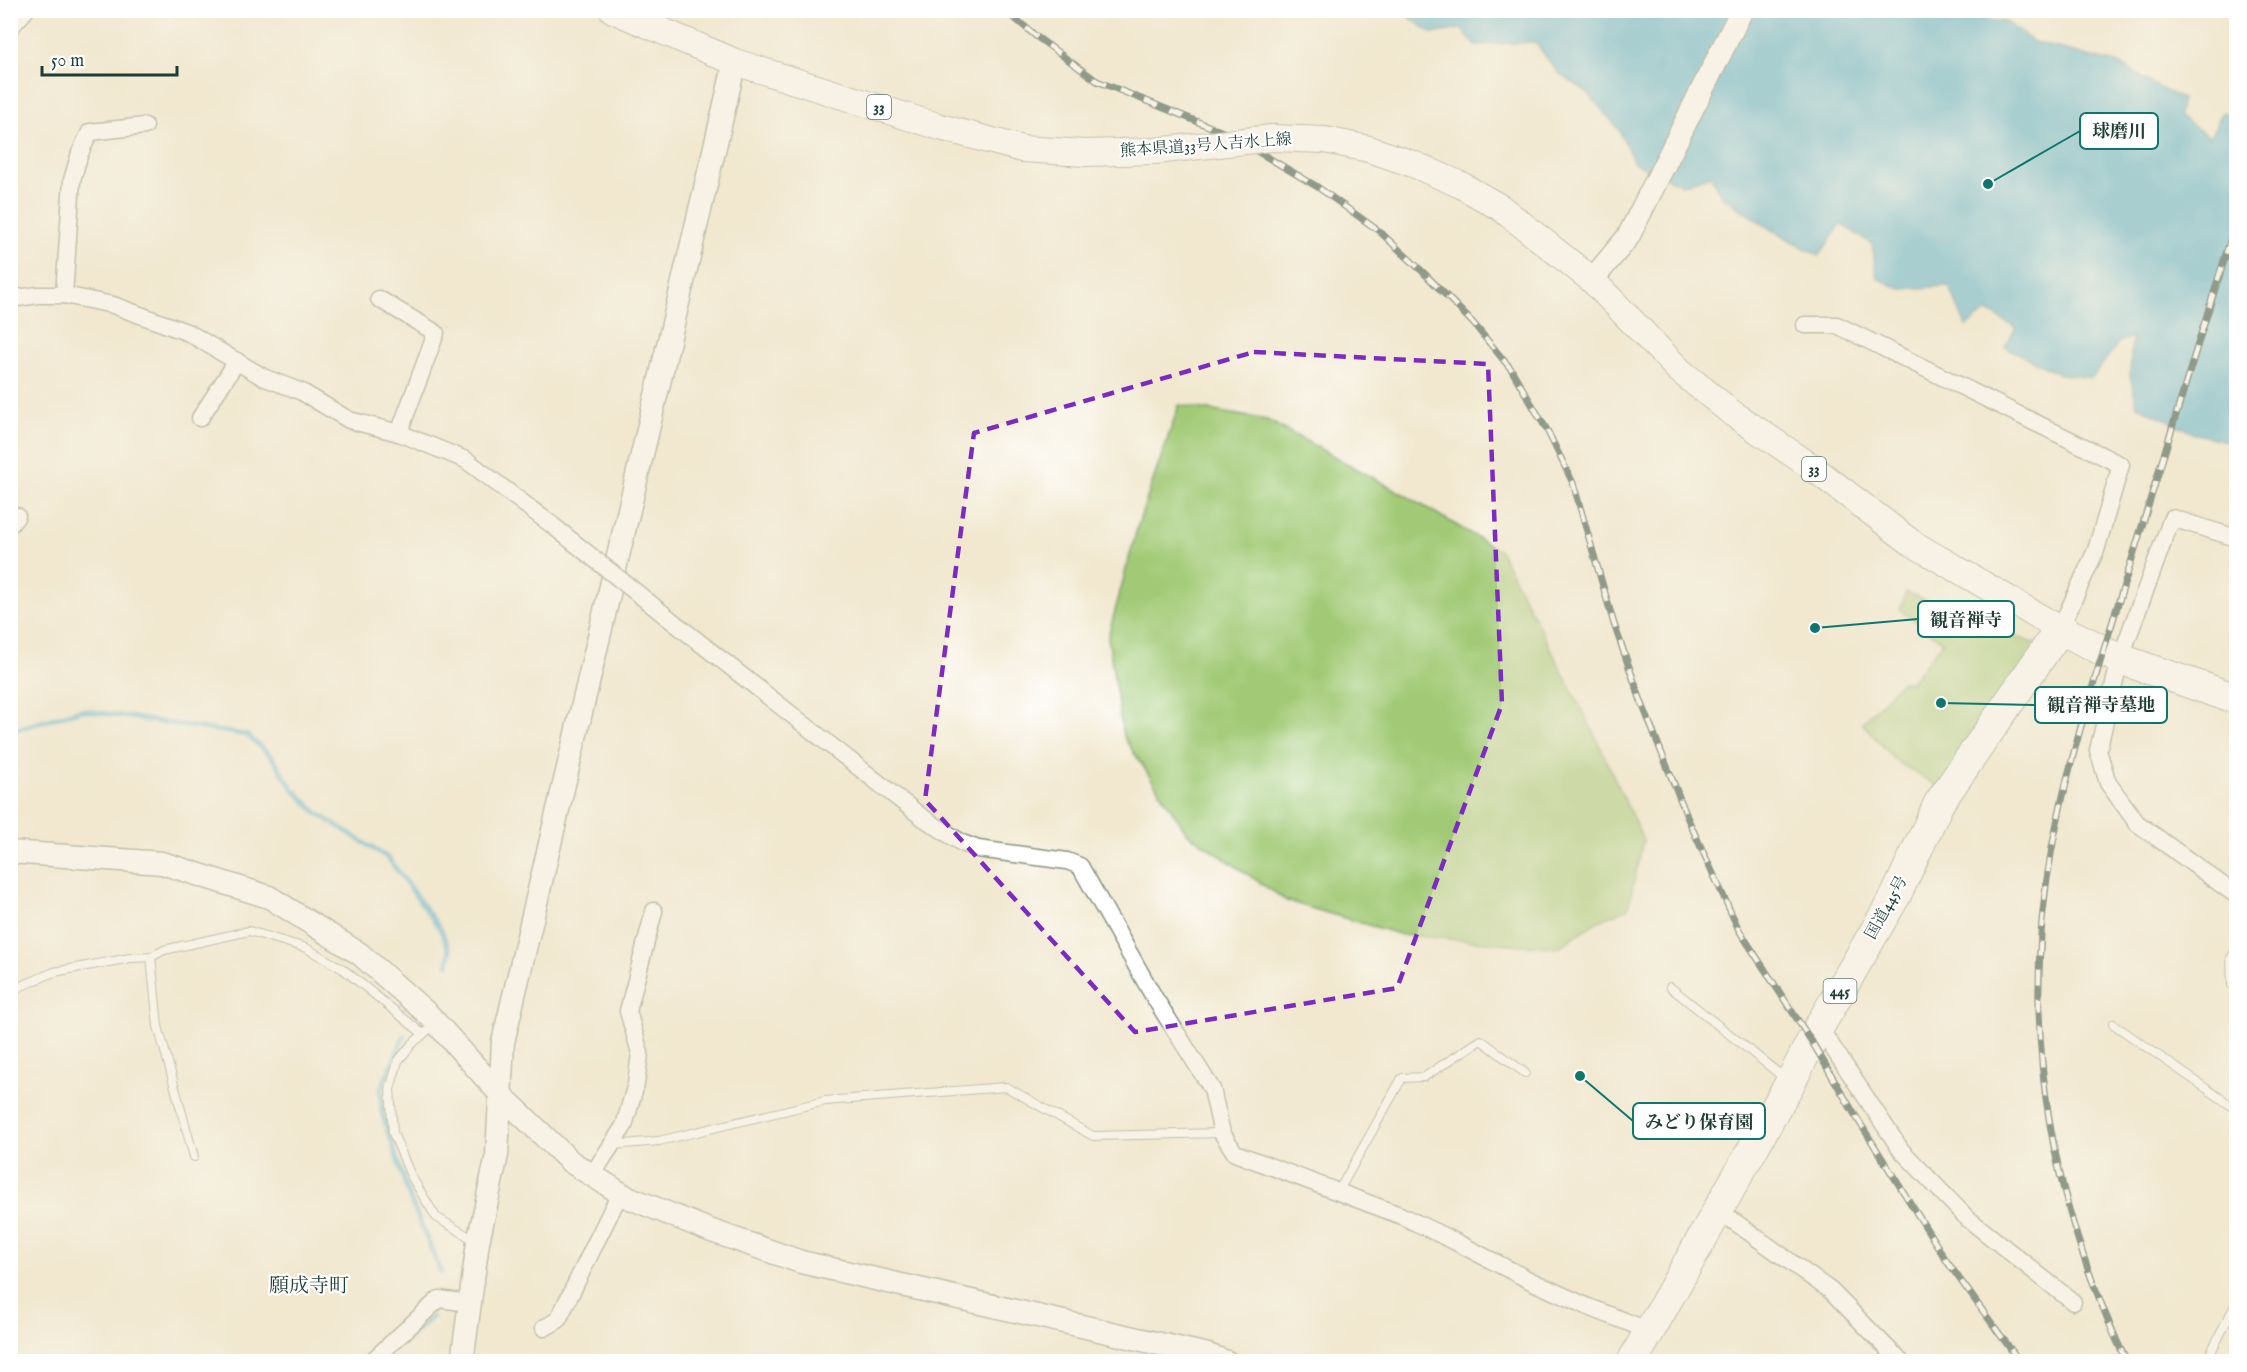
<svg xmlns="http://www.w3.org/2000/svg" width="2247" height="1372" font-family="'IM FELL English','Noto Serif JP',serif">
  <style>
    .green { fill: #a2ca76; stroke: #608455; stroke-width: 1.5 }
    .water { fill: #52b0d0; stroke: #387682; stroke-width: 1.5 }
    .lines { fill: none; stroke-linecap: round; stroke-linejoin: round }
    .stream { stroke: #52b0d0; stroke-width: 5 }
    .lane-casing { stroke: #889282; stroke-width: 10 }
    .street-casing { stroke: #889282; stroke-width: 19 }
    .secondary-casing { stroke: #889282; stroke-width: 25 }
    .primary-casing { stroke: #889282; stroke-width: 28 }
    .highway-casing { stroke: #889282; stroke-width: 32 }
    .lane { stroke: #fff; stroke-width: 8 }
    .street { stroke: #fff; stroke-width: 16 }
    .secondary { stroke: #fff; stroke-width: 22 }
    .primary { stroke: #fff; stroke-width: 26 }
    .highway { stroke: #fff; stroke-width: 30 }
    .rail-casing { stroke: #1f3d34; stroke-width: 7 }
    .rail { stroke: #fff; stroke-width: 4.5; stroke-dasharray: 14; stroke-linecap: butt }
    .street-bridge-casing { stroke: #889282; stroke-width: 19; stroke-linecap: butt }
    .primary-bridge-casing { stroke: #889282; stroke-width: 28; stroke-linecap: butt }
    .street-bridge { stroke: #fff; stroke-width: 16 }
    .primary-bridge { stroke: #fff; stroke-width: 26 }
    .marked { fill: none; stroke: #7b2cbf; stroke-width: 4.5; stroke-dasharray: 12 8; stroke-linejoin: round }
    .labels { text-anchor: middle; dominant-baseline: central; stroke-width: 4.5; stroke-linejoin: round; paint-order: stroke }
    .shield { fill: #fff; stroke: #627771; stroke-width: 1.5 }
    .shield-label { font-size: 15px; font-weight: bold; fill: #1f3d34 }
    .street-label { font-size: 16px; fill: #1f3d34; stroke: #fff }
    .quarter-label { font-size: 20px; fill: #1f3d34; stroke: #fff }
    .leader { fill: none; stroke: #0f766e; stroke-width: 2 }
    .callout-dot { fill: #0f766e; stroke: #fff; stroke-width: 2 }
    .callout { fill: #fff; stroke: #0f766e; stroke-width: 2 }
    .callout-label { font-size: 18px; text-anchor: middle; font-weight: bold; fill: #1f3d34 }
  </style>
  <rect width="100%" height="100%" fill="#fff"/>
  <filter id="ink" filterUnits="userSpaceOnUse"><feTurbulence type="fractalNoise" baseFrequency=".0167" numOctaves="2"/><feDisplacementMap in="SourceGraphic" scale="12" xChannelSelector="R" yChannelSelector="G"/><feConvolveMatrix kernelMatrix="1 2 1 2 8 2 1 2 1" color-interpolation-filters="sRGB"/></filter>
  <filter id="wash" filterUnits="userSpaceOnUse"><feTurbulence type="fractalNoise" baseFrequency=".008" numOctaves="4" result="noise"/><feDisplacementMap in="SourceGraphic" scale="24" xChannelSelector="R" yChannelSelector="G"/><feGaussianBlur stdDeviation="1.35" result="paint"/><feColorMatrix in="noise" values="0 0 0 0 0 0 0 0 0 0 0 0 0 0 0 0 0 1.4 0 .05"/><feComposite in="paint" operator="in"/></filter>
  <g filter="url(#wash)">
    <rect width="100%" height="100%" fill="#f1e8cf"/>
    <!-- green -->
    <g class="green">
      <path d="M1179 405 1267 420 1403 494 1500 551 1593 731 1643 840 1628 908 1595 923 1558 948 1402 935 1287 901 1187 833 1123 736 1108 637 1138 525Z"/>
      <path d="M1906 592 2038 645 1940 788 1896 761 1862 723 1902 681 1911 682 1943 642 1900 610Z"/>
    </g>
    <!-- water -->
    <path class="water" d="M1400 11H1949L1955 15 2006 22 2034 42 2120 64 2152 84 2182 99 2179 116 2210 137 2222 112 2236 115V444L2197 434 2137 406 2130 375 2132 337 2119 342 2092 378 2059 374 2005 347 2016 328 1988 311 1966 326 1949 286 1901 289 1877 278 1872 244 1841 224 1819 256 1772 230 1721 196 1710 175 1682 185 1634 163 1619 130 1586 91 1558 73 1535 42 1475 45 1461 29 1433 34Z"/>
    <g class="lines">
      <!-- stream -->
      <g class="stream">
        <path d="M10 731 82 710 247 735 272 757 293 789 317 813 388 858 441 930 450 952 448 964"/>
        <path d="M404 1036 381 1089 382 1113 409 1196 441 1272"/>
        <path d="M404 1342 432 1317"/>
      </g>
    </g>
  </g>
  <g filter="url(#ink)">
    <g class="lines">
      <!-- lane casing -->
      <g class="lane-casing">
        <g id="lane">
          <path d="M151 957 158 1026 194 1157"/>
          <path d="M2232 985 2231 958 2236 951"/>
          <path d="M1670 987 1787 1080"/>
          <path d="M10 991 54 972 130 958 151 957 164 950 249 931 306 948 343 969 423 1034"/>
          <path d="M2113 1024 2236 1109"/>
          <path d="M426 1032 413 1043 398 1061 390 1089 393 1133 411 1176 436 1217 476 1241"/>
          <path d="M613 1145 659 1141 825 1101 1006 1087 1093 1136 1222 1133"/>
          <path d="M1338 1192 1402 1078 1424 1077 1481 1040 1525 1073"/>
          <path d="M2206 1362 2236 1303"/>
        </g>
      </g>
      <!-- street casing -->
      <g class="street-casing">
        <g id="street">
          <path d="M10 28 26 10"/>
          <path d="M64 295 72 180 80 153 90 132 145 126"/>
          <path d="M10 299 38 295H64L113 305 189 333 263 377 302 392 349 420 399 433 466 460 552 525"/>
          <path d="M379 299 436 333 399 433"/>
          <path d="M1805 325H1837L2121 465 2096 550 2060 629"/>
          <path d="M200 418 237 361"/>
          <path d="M10 525 17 516"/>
          <path d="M2236 538 2172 518 2120 659 2098 750 2108 783 2137 823 2236 895"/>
          <path d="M667 617 922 817 962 843 978 849 1067 861 1080 866 1154 997 1212 1089 1222 1133 1235 1153 1402 1216 1456 1242 1531 1281 1586 1306 1650 1331"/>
          <path d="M1819 1027 1901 1150 1967 1218 2073 1302"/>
          <path d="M592 1175 624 1126 636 1084 640 1053 628 1011 654 911"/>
          <path d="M1718 1210 1831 1291 1901 1362"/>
          <path d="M544 1328 558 1320 620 1193"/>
          <path d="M371 1362 439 1299 469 1303"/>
        </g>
      </g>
      <!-- secondary casing -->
      <g class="secondary-casing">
        <g id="secondary">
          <path d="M1592 280 1628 237 1742 10"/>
          <path d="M10 852 162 863 269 897 360 954 429 1015 501 1095 571 1162 625 1196 709 1230 801 1262 1208 1355 1227 1362"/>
          <path d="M462 1362 478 1242 497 1155 503 1042 735 62"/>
        </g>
      </g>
      <!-- primary casing -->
      <g class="primary-casing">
        <g id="primary">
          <path d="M613 10 735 62 940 127 1022 149 1085 153 1155 151"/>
          <path d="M1272 138 1325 140 1369 149 1413 164 1461 185 1501 208 1592 280 1679 370 1732 413 1809 465 1912 543 2060 629"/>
        </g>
      </g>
      <!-- highway casing -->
      <g class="highway-casing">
        <path id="highway" d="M1632 1362 1790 1083 1819 1027 1896 895 1939 803 2060 629 2120 659 2236 699"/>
      </g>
      <!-- lane -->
      <use href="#lane" class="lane"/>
      <!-- street -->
      <use href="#street" class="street"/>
      <!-- secondary -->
      <use href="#secondary" class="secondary"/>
      <!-- primary -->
      <use href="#primary" class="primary"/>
      <!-- highway -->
      <use href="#highway" class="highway"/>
      <!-- rail casing -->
      <g class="rail-casing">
        <g id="rail">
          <path d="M1005 10 1037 37 1097 81 1228 134 1316 186 1379 231 1422 271 1473 323 1511 369 1547 430 1573 483 1614 624 1641 701 1688 819 1739 930 1812 1042 1855 1115 1948 1263 2020 1362"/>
          <path d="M2127 1362C2113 1335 2103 1308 2092 1280 2040 1141 2025 994 2052 848 2070 751 2102 657 2131 562 2166 449 2200 335 2236 222"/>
        </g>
      </g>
      <!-- rail -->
      <use href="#rail" class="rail"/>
      <!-- street-bridge casing -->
      <g class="street-bridge-casing">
        <path id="street-bridge" d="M552 525 667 617"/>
      </g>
      <!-- primary-bridge casing -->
      <g class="primary-bridge-casing">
        <path id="primary-bridge" d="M1155 151 1272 138"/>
      </g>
      <!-- street-bridge -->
      <use href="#street-bridge" class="street-bridge"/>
      <!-- primary-bridge -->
      <use href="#primary-bridge" class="primary-bridge"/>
    </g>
  </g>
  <!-- marked area -->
  <path d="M0 0H2247V1372H0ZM1254 352 1488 364 1502 704 1397 988 1135 1032 925 800 974 433Z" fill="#f1e8cf" fill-opacity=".55" fill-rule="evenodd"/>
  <path class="marked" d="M1254 352 1488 364 1502 704 1397 988 1135 1032 925 800 974 433Z"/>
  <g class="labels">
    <!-- shield labels -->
    <g class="shield">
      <rect x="867" y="95" width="24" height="24" rx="4.5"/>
      <rect x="1802" y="457" width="24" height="24" rx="4.5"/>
      <rect x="1823.5" y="979" width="33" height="24" rx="4.5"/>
    </g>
    <g class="shield-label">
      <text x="879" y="107">33</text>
      <text x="1814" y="469">33</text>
      <text x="1840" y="991">445</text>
    </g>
    <!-- street labels -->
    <g class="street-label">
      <text transform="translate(1206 146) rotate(-4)">熊本県道33号人吉水上線</text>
      <text transform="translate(1887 908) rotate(-61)">国道445号</text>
    </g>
    <!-- quarter labels -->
    <g class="quarter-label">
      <text x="309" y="1286">願成寺町</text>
    </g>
  </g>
  <!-- callouts -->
  <path class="leader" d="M1988 184L2080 131M1815 628L1918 619M1941 703L2035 705M1580 1076L1633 1121"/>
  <g class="callout-dot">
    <circle cx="1988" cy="184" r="6"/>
    <circle cx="1815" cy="628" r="6"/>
    <circle cx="1941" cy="703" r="6"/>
    <circle cx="1580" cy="1076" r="6"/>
  </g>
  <g class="callout">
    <rect x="2080" y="113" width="78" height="36" rx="6"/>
    <rect x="1918" y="601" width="96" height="36" rx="6"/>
    <rect x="2035" y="687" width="132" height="36" rx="6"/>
    <rect x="1633" y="1103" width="132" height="36" rx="6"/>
  </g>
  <g class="callout-label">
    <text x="2119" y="137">球磨川</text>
    <text x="1966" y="626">観音禅寺</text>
    <text x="2101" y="711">観音禅寺墓地</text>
    <text x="1699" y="1128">みどり保育園</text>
  </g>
  <!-- margin -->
  <rect width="2247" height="1372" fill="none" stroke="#fff" stroke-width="36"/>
  <!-- scale -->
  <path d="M42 66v9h135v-9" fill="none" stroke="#1f3d34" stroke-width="3"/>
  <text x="51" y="66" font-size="18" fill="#1f3d34" stroke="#ffffff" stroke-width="4.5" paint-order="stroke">50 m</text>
</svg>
